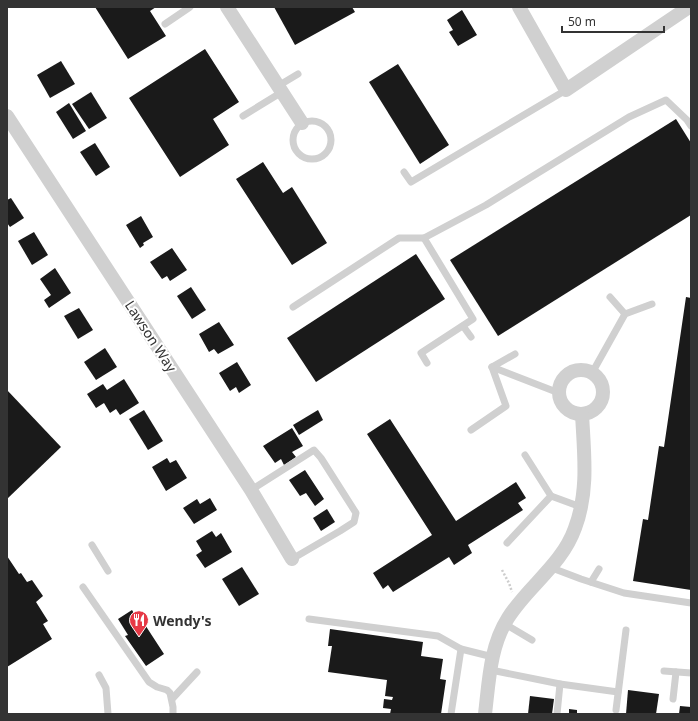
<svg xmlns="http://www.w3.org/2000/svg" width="698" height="721" font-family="'Noto Sans',sans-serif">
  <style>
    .building { fill: #1a1a1a }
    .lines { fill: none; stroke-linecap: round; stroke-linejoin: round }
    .path { stroke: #cdcdcd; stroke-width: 2.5; stroke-dasharray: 2 2; stroke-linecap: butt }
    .lane { stroke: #d0d0d0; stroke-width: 7 }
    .street { stroke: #d0d0d0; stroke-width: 14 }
    .labels { text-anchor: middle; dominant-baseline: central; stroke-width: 4; stroke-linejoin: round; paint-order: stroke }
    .street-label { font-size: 14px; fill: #333; stroke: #fff }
    .poi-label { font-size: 14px; font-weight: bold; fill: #333; stroke: #fff; text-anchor: start }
  </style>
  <rect width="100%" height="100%" fill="#fff"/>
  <!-- building -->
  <g class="building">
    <path d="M95 7H156L150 11 166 36 128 59Z"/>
    <path d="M274 7H352L355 12 295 45Z"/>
    <path d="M462 10 477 35 458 46 449 32 453 30 447 20Z"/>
    <path d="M205 49 239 102 213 119 229 145 180 177 129 98Z"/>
    <path d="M61 61 75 84 50 98 37 75Z"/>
    <path d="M398 64 449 145 420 164 369 82Z"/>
    <path d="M91 92 107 118 89 129 72 104Z"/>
    <path d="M69 103 86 131 73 139 56 112Z"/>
    <path d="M676 119 691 143V215L498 336 450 260Z"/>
    <path d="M95 143 110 167 96 176 80 152Z"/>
    <path d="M263 162 283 193 292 187 327 243 292 265 236 179Z"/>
    <path d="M11 198 24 218 10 227 7 223V200Z"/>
    <path d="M141 216 153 237 143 243 144 245 140 248 126 225Z"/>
    <path d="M34 232 48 255 32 265 18 241Z"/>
    <path d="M172 248 187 270 170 281 167 276 162 279 150 262Z"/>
    <path d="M416 254 445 299 316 382 287 338Z"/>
    <path d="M55 268 71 293 49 308 44 300 51 295 40 279Z"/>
    <path d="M191 287 206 310 192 319 177 296Z"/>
    <path d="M686 297 691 298V590L633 581 643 519 648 520 659 446 664 447Z"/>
    <path d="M79 308 93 330 78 339 64 316Z"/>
    <path d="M219 322 234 345 218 354 214 349 209 352 199 334Z"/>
    <path d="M105 348 117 367 96 380 84 362Z"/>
    <path d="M237 362 251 385 239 393 236 387 230 391 219 373Z"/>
    <path d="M124 379 139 403 120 415 116 409 110 413 104 403 96 408 87 394 103 384 107 390Z"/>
    <path d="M7 390 61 447 7 499Z"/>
    <path d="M144 410 163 441 148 450 129 419Z"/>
    <path d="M318 410 323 420 299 435 293 425Z"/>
    <path d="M390 419 456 521 516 482 526 498 518 503 523 510 468 545 472 553 454 565 449 557 393 592 388 585 383 589 373 573 432 535 367 434Z"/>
    <path d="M292 428 303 446 292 452 296 457 284 465 281 459 275 463 263 446Z"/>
    <path d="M167 458 170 463 176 460 187 478 166 491 152 467Z"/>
    <path d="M305 470 324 499 315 506 306 493 300 496 289 480Z"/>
    <path d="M210 498 217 510 194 524 183 508 197 499 200 504Z"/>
    <path d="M327 509 335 522 321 531 313 518Z"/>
    <path d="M212 531 216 537 221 533 232 552 205 568 196 555 202 551 196 541Z"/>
    <path d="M7 556 19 574 21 573 27 582 32 580 43 596 36 602 48 621 43 624 52 639 7 667Z"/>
    <path d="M242 567 259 594 239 606 222 579Z"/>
    <path d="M132 610 135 615 138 614 164 654 146 666 125 636 128 635 118 619Z"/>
    <path d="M330 629 423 642 421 656 443 659 440 679 446 680 441 714H390L391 709 383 708 384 699 392 700 393 697 385 696 387 680 328 672 332 646H328Z"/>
    <path d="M628 690 659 694 656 714H626Z"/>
    <path d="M530 696 554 699 552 714H528Z"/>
    <path d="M680 706 691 707V714H679Z"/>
    <path d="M569 709 577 710V714H569Z"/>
  </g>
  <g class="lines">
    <!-- path -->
    <path class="path" d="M502 570 509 583 512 592"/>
    <!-- lane -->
    <g class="lane">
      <path d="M165 24 190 7"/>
      <path d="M278 86 298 74"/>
      <path d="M243 116 282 92"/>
      <circle cx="312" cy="140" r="19"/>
      <path d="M404 172 411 182 566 90"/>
      <path d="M610 297 625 314"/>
      <path d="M293 307 399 238H424"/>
      <path d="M463 326 471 337"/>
      <path d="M427 363 421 353 473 319 424 238 486 205 629 117 666 100 687 120 691 126"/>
      <path d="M492 367 559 393"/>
      <path d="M492 367 515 354"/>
      <path d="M592 373 625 314 652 304"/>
      <path d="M471 430 506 406 492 367"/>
      <path d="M251 490 314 450 321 458 356 513 354 522 340 531 292 559"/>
      <path d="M551 496 581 507"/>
      <path d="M507 543 551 496 525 455"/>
      <path d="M92 545 108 571"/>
      <path d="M552 568 581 579 624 593 691 603"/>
      <path d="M591 582 599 569"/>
      <path d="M83 587 149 682 157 687 167 690 170 693 173 707V714"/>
      <path d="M309 619 438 636 461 649"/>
      <path d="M505 624 532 640"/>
      <path d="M491 670 560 684 618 692"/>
      <path d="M664 671 691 673"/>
      <path d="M99 675 106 688 108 714"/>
      <path d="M172 699 197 672"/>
      <path d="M673 699 676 672"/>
      <path d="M616 710 626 630"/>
      <path d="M451 714 461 649 493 657"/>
      <path d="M557 714 560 684"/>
    </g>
    <!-- street -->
    <g class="street">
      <path d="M227 7 302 123"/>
      <path d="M519 7 566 90 689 7"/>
      <path d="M7 116 251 490 292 559"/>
      <circle cx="581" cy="392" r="22"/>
      <path d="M485 714C489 681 490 646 508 618 528 586 562 565 575 528 589 491 584 453 582 414"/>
    </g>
  </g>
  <!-- icons -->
  <defs>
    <g id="restaurant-pin" transform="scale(1)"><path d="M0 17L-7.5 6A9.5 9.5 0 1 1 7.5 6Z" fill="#e63946" stroke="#fff"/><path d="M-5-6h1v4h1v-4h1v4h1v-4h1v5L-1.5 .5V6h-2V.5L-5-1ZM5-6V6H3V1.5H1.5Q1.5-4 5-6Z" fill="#fff"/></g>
  </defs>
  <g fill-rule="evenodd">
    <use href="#restaurant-pin" x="139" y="620"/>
  </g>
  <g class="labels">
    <!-- street labels -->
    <g class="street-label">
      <text transform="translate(151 336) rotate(57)">Lawson Way</text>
    </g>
    <!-- poi labels -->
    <g class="poi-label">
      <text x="153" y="620">Wendy's</text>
    </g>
  </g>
  <!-- border -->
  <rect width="698" height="721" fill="none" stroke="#333333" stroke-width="16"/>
  <!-- scale -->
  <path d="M562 26v6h102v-6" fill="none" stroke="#333333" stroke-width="2"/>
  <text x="568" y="26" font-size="12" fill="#333333" stroke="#ffffff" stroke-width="3" paint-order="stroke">50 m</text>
</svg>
